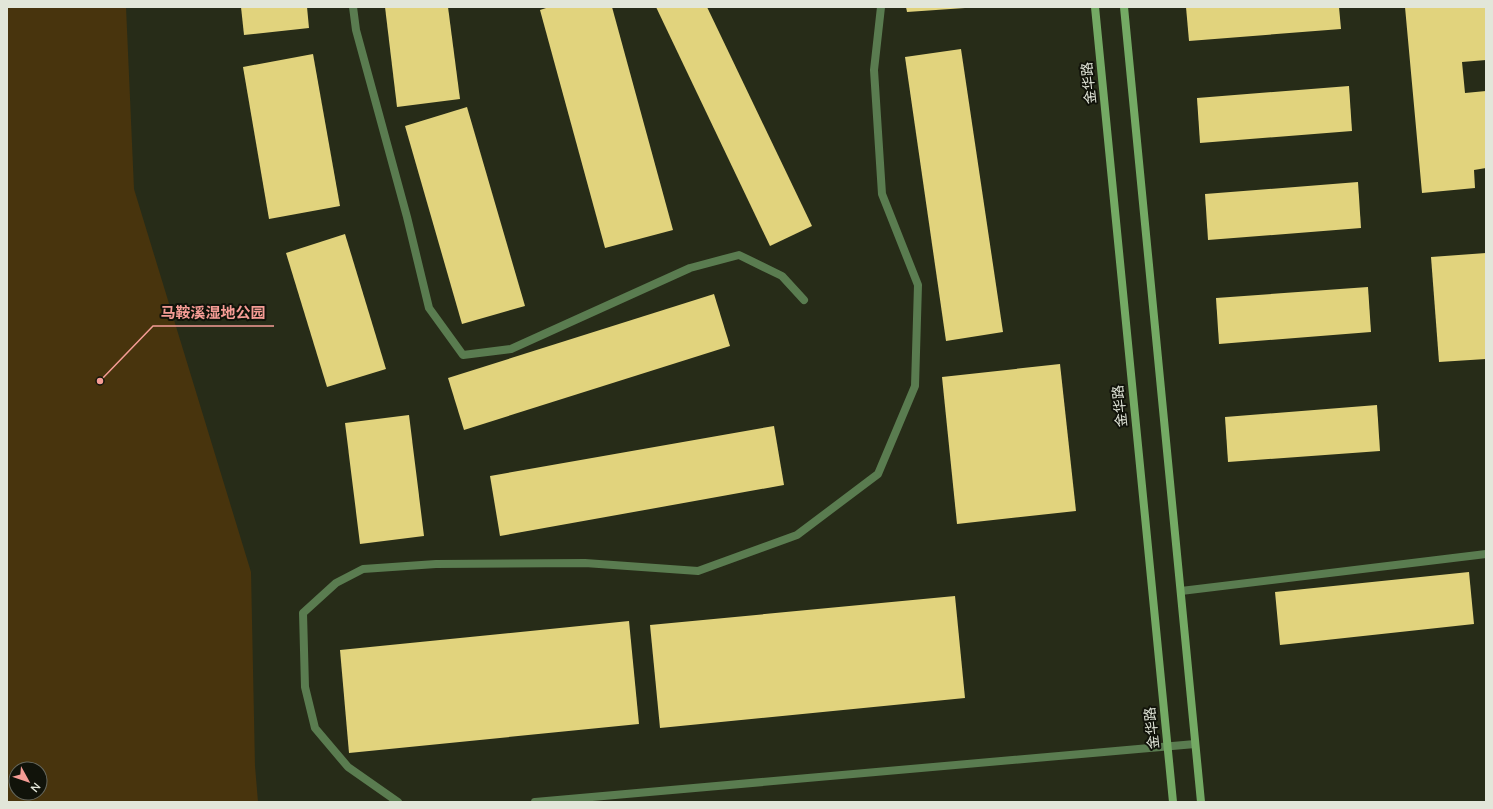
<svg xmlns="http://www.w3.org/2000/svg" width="1493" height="809" font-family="'Nunito Sans','Noto Sans SC',sans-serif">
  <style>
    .green { fill: #48340d; fill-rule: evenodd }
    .building { fill: #e1d37d }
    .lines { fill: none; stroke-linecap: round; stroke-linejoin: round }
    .service { stroke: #5a7c50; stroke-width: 8 }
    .minor { stroke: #5a7c50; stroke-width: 8 }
    .secondary { stroke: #74aa64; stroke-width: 8 }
    .labels { text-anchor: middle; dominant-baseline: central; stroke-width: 4; stroke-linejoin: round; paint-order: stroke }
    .street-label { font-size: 14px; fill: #e2e6d9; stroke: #11130a }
    .leader { fill: none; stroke: #f59c95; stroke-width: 1.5 }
    .callout-dot { fill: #f59c95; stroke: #11130a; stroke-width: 1.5 }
    .callout-label { font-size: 15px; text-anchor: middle; font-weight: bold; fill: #f59c95; stroke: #11130a; stroke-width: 4; stroke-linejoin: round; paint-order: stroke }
  </style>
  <rect width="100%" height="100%" fill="#272c18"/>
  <!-- green -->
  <path class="green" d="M7 7H126L134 189 251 572 255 766 258 802H7ZM16 769H40V793H16Z"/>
  <!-- building -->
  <g class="building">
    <path d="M241 7H307L309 28 244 35Z"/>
    <path d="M385 7H448L460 99 397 107Z"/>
    <path d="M549 7H612L673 230 605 248 540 10Z"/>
    <path d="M656 7H707L812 226 770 246Z"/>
    <path d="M906 7H965V8L907 12Z"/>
    <path d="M1186 7H1339L1341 29 1189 41Z"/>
    <path d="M1405 7H1486V60L1462 62 1465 93 1486 91V168L1474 170 1475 188 1422 193Z"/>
    <path d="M961 49 1003 332 946 341 905 57Z"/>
    <path d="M313 54 340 206 269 219 243 67Z"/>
    <path d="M1349 86 1352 131 1200 143 1197 98Z"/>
    <path d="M467 107 525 306 462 324 405 126Z"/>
    <path d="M1358 182 1361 228 1208 240 1205 194Z"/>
    <path d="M345 234 386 369 327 387 286 253Z"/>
    <path d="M1486 253V359L1439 362 1431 257Z"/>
    <path d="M1368 287 1371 332 1219 344 1216 298Z"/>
    <path d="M714 294 730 346 464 430 448 378Z"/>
    <path d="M1060 364 1076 511 957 524 942 377Z"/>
    <path d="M1377 405 1380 451 1228 462 1225 417Z"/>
    <path d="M409 415 424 536 360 544 345 423Z"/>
    <path d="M774 426 784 485 500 536 490 476Z"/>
    <path d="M1469 572 1474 624 1280 645 1275 592Z"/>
    <path d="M955 596 965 698 660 728 650 625Z"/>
    <path d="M629 621 639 724 349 753 340 650Z"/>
  </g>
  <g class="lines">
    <!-- service -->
    <g class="service">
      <path d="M353 7 356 30 407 217 429 308 463 355 511 349 690 268 739 255 782 276 804 300"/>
      <path d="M398 802 348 767 315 728 305 687 303 613 336 583 363 569 436 564 585 563 698 571 797 535 878 474 915 386 918 285 882 194 874 70 881 7"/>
    </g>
    <!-- minor -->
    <g class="minor">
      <path d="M1181 591 1486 554"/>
      <path d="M535 802 1195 744"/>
    </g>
    <!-- secondary -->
    <g class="secondary">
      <path d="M1095 7 1173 802"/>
      <path d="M1124 7 1201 802"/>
    </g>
  </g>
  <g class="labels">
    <!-- street labels -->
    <g class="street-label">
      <text transform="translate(1089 83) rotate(-96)">金华路</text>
      <text transform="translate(1120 406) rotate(-96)">金华路</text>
      <text transform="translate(1152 728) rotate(-96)">金华路</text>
    </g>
  </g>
  <!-- callouts -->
  <path class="leader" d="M100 381L153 326H274"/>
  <circle class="callout-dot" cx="100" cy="381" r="4"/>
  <g class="callout-label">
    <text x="213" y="318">马鞍溪湿地公园</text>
  </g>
  <!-- border -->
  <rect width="1493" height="809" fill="none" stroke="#e2e6d9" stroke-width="16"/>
  <!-- north arrow -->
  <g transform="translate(28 781) rotate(130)"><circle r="19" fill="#11130a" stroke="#65675d"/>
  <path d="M0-3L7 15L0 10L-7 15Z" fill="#f59c95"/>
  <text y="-6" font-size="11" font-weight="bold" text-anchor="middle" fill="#e2e6d9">N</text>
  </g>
</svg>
